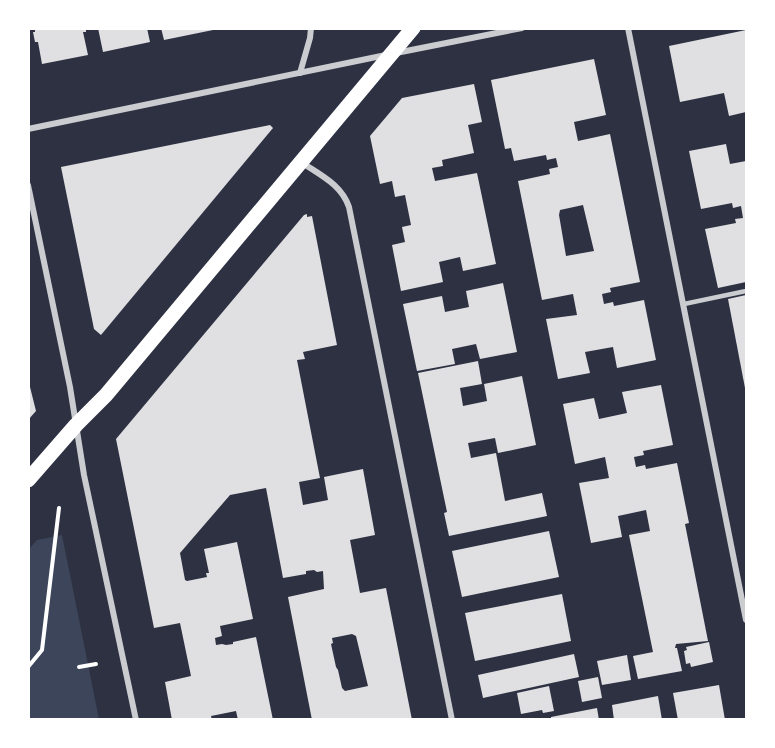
<svg xmlns="http://www.w3.org/2000/svg" width="775" height="748" font-family="'Libre Baskerville',serif">
  <style>
    .green { fill: #3c4559 }
    .building { fill: #e0e0e3; fill-rule: evenodd }
    .lines { fill: none; stroke-linecap: round; stroke-linejoin: round }
    .path { stroke: #fff; stroke-width: 4 }
    .service { stroke: #caccd0; stroke-width: 4.5 }
    .minor { stroke: #caccd0; stroke-width: 6 }
    .primary { stroke: #fff; stroke-width: 15 }
  </style>
  <rect width="100%" height="100%" fill="#2d3142"/>
  <!-- green -->
  <path class="green" d="M62 535 99 719H29V549L37 540Z"/>
  <!-- building -->
  <g class="building">
    <path d="M35 28H86V32H83L88 55 42 64 38 42H35L33 32H35Z"/>
    <path d="M98 28H147L150 42 103 52Z"/>
    <path d="M161 28H213V30L164 40Z"/>
    <path d="M746 30V112L729 116 724 93 680 102 669 46Z"/>
    <path d="M594 59 606 115 574 122 578 141 610 134 640 282 610 288 611 292 602 294 604 304 613 302 614 306 644 300 656 360 617 368 613 347 585 352 590 373 558 379 546 319 577 315 573 294 542 300 518 181 550 174 549 169 558 167 556 158 547 160 546 155 514 161 511 148 505 149 491 80ZM583 205 594 251 566 256 559 215 560 210Z"/>
    <path d="M474 84 482 122 468 125 474 153 442 160 443 166 432 168 435 181 477 173 496 264 463 271 460 257 439 262 443 282 401 291 392 245 405 242 402 227 411 225 405 195 395 197 392 181 380 184 370 136 402 98Z"/>
    <path d="M270 125 273 128 101 335 94 329 61 167Z"/>
    <path d="M726 144 730 164 746 161V282L718 288 705 229 736 223 735 219 743 218 741 206 733 208 732 203 701 209 689 151Z"/>
    <path d="M307 214V217L312 216 337 345 303 352 305 359 297 360 320 478 299 482 303 505 328 500 324 477 363 469 375 535 350 540 360 593 386 588 412 720H312L288 597 324 589 323 571 317 572 314 570 306 571V574L283 578 266 488 230 495 180 553 185 580 187 581 207 577 206 573H209L204 549 237 542 253 619 220 626 222 636 215 638 216 645 222 644 226 645 233 644V642L256 637 273 720H238L236 711 211 716 212 720H172L165 682 191 676 180 623 154 628 116 439 304 215ZM352 634 356 636 368 686 345 691 342 688 338 670 336 667 331 644 333 643 332 638Z"/>
    <path d="M503 283 517 352 480 359 476 344 452 349 455 364 417 371 403 304 442 296 445 312 469 307 466 291Z"/>
    <path d="M746 295V388H745L728 299Z"/>
    <path d="M478 361 482 384 460 388 463 406 487 401 484 384 522 376 536 445 498 453 495 438 468 443 471 458 496 453 505 501 542 493 547 516 449 536 444 513 447 512 418 373Z"/>
    <path d="M28 379 36 411 28 420Z"/>
    <path d="M661 385 673 445 643 451 644 455 634 457 636 467 645 465 646 469 677 463 689 523 685 524 708 641 676 644 675 648H677L682 671 638 679 633 656 653 652 629 535 650 531 646 510 618 516 622 537 591 543 579 483 609 478 605 457 575 464 563 404 594 398 599 419 627 413 622 392Z"/>
    <path d="M549 531 559 577 462 597 452 551Z"/>
    <path d="M562 594 571 641 475 661 465 613Z"/>
    <path d="M709 642 713 662 691 667 690 663 686 664 684 651 687 650 686 647Z"/>
    <path d="M574 654 579 677 483 698 478 675Z"/>
    <path d="M627 655 631 680 602 685 597 661Z"/>
    <path d="M598 677 602 698 582 702 578 681Z"/>
    <path d="M719 685 725 720H678L673 693Z"/>
    <path d="M549 686 554 711 543 713 542 710 521 714 517 693Z"/>
    <path d="M658 696 662 720H614L612 705Z"/>
    <path d="M597 708 599 720H551V717Z"/>
  </g>
  <g class="lines">
    <!-- path -->
    <g class="path">
      <path d="M28 667 42 650 59 508"/>
      <path d="M79 667 96 664"/>
    </g>
    <!-- service -->
    <path class="service" d="M684 304 746 291"/>
    <!-- minor -->
    <g class="minor">
      <path d="M628 28 746 620"/>
      <path d="M396 53 522 28"/>
      <path d="M300 73 310 38 311 28"/>
      <path d="M28 129 386 55"/>
      <path d="M301 162C320 175 341 184 349 207L452 720"/>
      <path d="M28 185 70 387 84 475 136 720"/>
    </g>
    <!-- primary -->
    <path class="primary" d="M28 480 76 425 106 395 413 28"/>
  </g>
  <!-- border -->
  <rect width="775" height="748" fill="none" stroke="#ffffff" stroke-width="60"/>
</svg>
